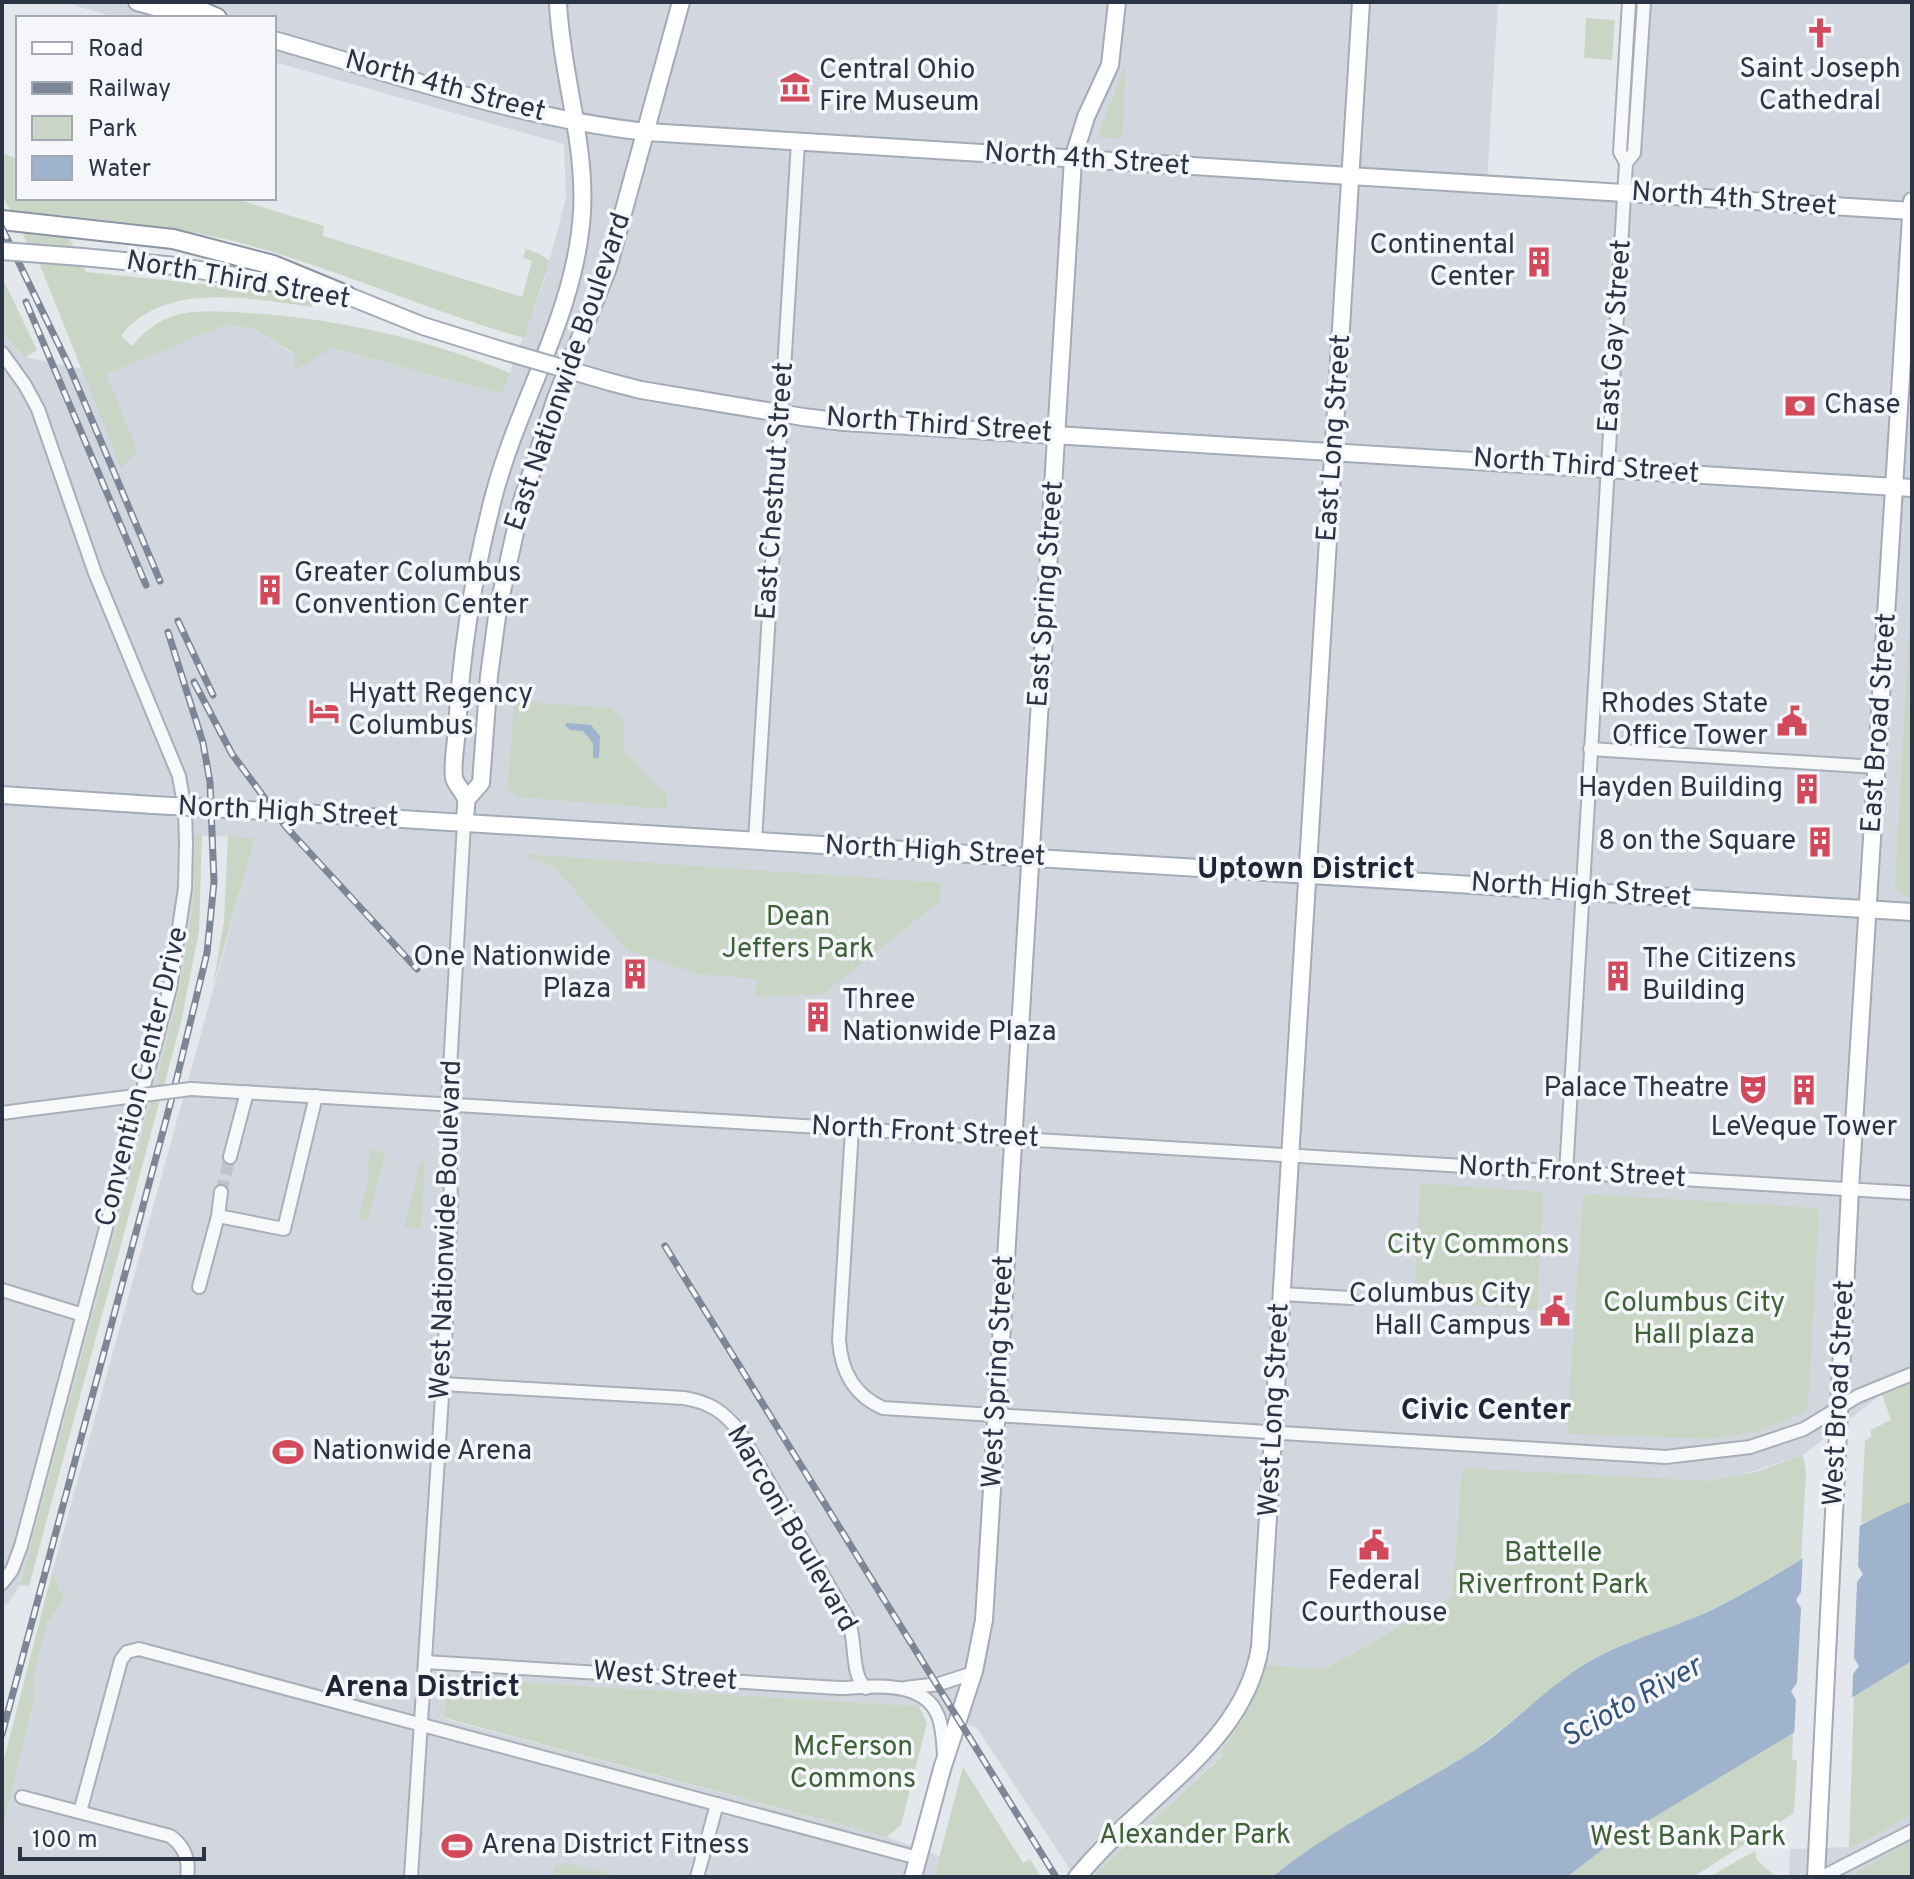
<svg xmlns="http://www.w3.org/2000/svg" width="1914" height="1879" font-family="Overpass,sans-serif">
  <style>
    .built { fill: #d2d6de }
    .green { fill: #c9d6c5 }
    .water { fill: #9fb4cc }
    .pier { fill: #e4e7ec }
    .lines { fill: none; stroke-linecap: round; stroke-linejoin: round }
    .minor-tunnel { stroke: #bfc3cb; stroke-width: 12; stroke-dasharray: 12 6; stroke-linecap: butt }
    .minor-casing { stroke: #a9aeb7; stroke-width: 16 }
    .major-casing { stroke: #a3abb8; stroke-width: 20 }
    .highway-casing { stroke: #8b94a3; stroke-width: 22 }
    .minor { stroke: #f7f8fa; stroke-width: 12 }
    .major { stroke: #fff; stroke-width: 16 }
    .highway { stroke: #fff; stroke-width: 18 }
    .rail-casing { stroke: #7d8696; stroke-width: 7 }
    .rail { stroke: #f4f6f9; stroke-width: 4; stroke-dasharray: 12; stroke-linecap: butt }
    .minor-bridge-casing { stroke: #a9aeb7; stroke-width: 16; stroke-linecap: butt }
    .major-bridge-casing { stroke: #a3abb8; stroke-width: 20; stroke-linecap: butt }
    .minor-bridge { stroke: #f7f8fa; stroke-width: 12 }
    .major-bridge { stroke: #fff; stroke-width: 16 }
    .labels { text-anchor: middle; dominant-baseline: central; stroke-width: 7; stroke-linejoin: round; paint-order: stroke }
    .poi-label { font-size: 28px; fill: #2b3445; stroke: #f4f6f9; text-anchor: start }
    .street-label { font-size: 28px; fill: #2b3445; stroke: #f4f6f9 }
    .park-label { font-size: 28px; fill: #3f6138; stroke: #f4f6f9 }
    .neighbourhood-label { font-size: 30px; font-weight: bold; fill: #1d2536; stroke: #f4f6f9 }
    .water-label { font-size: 30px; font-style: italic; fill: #34527a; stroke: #f4f6f9 }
  </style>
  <rect width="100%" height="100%" fill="#e4e7ec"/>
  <!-- built -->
  <g class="built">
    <path d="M63 2H1498L1487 184 1624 193 1644 2H1912V1381L1882 1394 1803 1455 1736 1477 1710 1481 1675 1480 1462 1468 1452 1596 1326 1669 1266 1665 1249 1709 1221 1752 1223 1754 1092 1877H1075L977 1728 919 1706 448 1678 445 1719 887 1837 939 1856 934 1877H2V1830L34 1699V1674L48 1622 64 1599 52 1573 255 838 195 835 193 904 181 978 170 1029 20 1585 8 1604 2 1606V333L25 357 106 374 228 324 256 330 294 354 295 369 331 348 502 394 544 282 566 198 564 144 274 62V18H119Z"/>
    <path d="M1912 1815V1877H1789L1790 1849 1852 1847Z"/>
  </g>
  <!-- green -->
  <g class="green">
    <path d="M1586 18 1615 20 1612 60 1584 58Z"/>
    <path d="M1124 68H1126L1122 139 1098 137Z"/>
    <path d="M2 153 18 159V198H233L324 226 323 236 522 297 532 261 523 258 526 249 540 254 550 261 524 338C435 313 351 275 263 249 196 229 127 222 58 215L86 272 262 290 314 301 312 307C252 299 164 280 121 336L132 346C144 331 158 321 176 315 199 309 226 312 249 313 339 319 427 339 510 373L502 394 332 348 295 370 294 353 256 330 228 324 106 374 137 451 121 468 42 270 2 195Z"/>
    <path d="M2 277 37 350 25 357 2 333Z"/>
    <path d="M1912 576V897L1900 894 1895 888Z"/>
    <path d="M514 701 611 708 625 723 623 749 667 796V809L518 797 508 788Z"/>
    <path d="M195 834 202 835 199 931 181 1022 29 1586 20 1585 170 1029 181 978 193 904Z"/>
    <path d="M228 836 255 838 213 986 224 921Z"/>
    <path d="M522 854 941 883 940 901 823 994 756 997 757 979 698 974 627 950 554 867Z"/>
    <path d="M371 1149 385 1153 367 1221 358 1219 370 1173 366 1172Z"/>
    <path d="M421 1161 425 1162 421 1228 404 1227Z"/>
    <path d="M1420 1183 1543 1192 1537 1310 1414 1302Z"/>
    <path d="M1586 1194 1816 1208 1819 1213 1808 1407 1805 1412 1755 1432 1708 1439 1570 1434 1567 1430 1583 1199Z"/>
    <path d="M1912 1381V1501L1861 1524 1865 1441 1871 1437V1430L1891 1420 1882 1394Z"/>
    <path d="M1803 1455 1806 1473 1801 1559 1725 1604 1672 1628 1630 1642 1587 1663 1470 1753 1272 1877H1092L1223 1755 1221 1752 1249 1709 1266 1665 1326 1669 1452 1596 1462 1468 1710 1481 1756 1472Z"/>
    <path d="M52 1573 64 1599 48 1622 34 1674V1699L2 1830V1767Z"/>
    <path d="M1912 1661V1815L1855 1846 1849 1847 1854 1696Z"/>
    <path d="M447 1678 919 1706 927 1723 901 1825 887 1837 445 1718Z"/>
    <path d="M1793 1733 1792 1759 1797 1761 1794 1813 1693 1877H1567L1610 1844Z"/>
    <path d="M963 1767 1023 1863 1030 1859 1041 1877H934Z"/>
    <path d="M1906 1843H1912V1877H1850Z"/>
    <path d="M1755 1851 1757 1860 1776 1877H1709Z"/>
    <path d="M564 1863 623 1877H553L555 1866 562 1867Z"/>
  </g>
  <!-- water -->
  <g class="water">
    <path d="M567 723 591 725 600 736 599 758H593V743L583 731 570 730 565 725Z"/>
    <path d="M1912 1501V1661L1610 1844 1567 1877H1272C1331 1829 1403 1795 1467 1755 1510 1728 1544 1689 1587 1663 1631 1637 1681 1627 1726 1603 1789 1569 1846 1528 1912 1501Z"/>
  </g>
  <!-- pier -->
  <path class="pier" d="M1860 1519 1858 1566 1863 1574 1857 1582 1854 1658 1859 1666 1853 1674 1852 1702 1794 1737 1796 1700 1791 1691 1797 1683 1801 1608 1796 1600 1801 1592 1803 1553Z"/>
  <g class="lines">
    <!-- minor-tunnel -->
    <path class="minor-tunnel" d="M221 1192 230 1157"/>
    <!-- minor casing -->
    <g class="minor-casing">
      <g id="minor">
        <path d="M1626 163 1634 153 1644 2"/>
        <path d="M2 353 25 385 38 409 95 573 179 776 185 810 186 843 185 888 170 988 21 1546 12 1570 2 1583"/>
        <path d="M1590 749 1877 767"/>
        <path d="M755 841 798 142"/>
        <path d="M191 1089 1912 1193"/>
        <path d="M2 1113 32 1109"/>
        <path d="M852 1129 839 1340C841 1370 853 1395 883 1408L1666 1457 1750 1447 1804 1429 1858 1396 1912 1374"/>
        <path d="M230 1157 247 1092"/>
        <path d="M1566 1173 1626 163 1620 152 1629 2"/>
        <path d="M218 1216 284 1229 316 1096"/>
        <path d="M199 1287 218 1216 221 1192"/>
        <path d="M2 1290 83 1315"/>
        <path d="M1281 1294 1351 1298"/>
        <path d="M443 1384 684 1398C709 1402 723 1411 739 1431L848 1619C857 1641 850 1675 866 1688"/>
        <path d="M425 1662 839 1688C873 1687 929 1678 940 1722 943 1733 943 1744 944 1755"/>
        <path d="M905 1688 939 1684 973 1673"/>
        <path d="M22 1797 170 1836C184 1846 190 1859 187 1877"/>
        <path d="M80 1812 121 1660 127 1652 139 1649 918 1858"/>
        <path d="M411 1877 444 1365 451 1201 448 1103 464 823"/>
        <path d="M697 1877 717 1804"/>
        <path d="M1822 1877 1912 1831"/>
      </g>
    </g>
    <!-- major casing -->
    <g class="major-casing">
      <g id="major">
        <path d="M137 2 195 18"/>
        <path d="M274 40C397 75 519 118 647 132L1912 211"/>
        <path d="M82 257 176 266 346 295 423 326 497 349"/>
        <path d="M610 382 641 390 803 417 844 422 1912 488"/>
        <path d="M2 795 153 805"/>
        <path d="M466 800 481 783 489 676 498 609 522 501 556 398 608 268 681 2"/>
        <path d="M337 815 1912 912"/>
        <path d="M464 823C465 816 467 806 466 799 463 791 456 785 454 778 452 763 456 744 457 729 461 650 474 572 494 495 519 400 576 313 582 212 586 141 561 73 558 2"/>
        <path d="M913 1877 942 1769 974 1671 984 1620 1073 159 1086 117 1110 65 1117 2"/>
        <path d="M1077 1877C1096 1855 1116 1834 1138 1814 1189 1766 1248 1721 1260 1647L1361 2"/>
        <path d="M1816 1877 1850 1189 1912 201"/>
      </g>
    </g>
    <!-- highway casing -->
    <g class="highway-casing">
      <g id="highway">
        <path d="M180 2 217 18"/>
        <path d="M2 220 173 239 273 265 346 295"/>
      </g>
    </g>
    <!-- minor -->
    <use href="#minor" class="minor"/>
    <!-- major -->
    <use href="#major" class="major"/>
    <!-- highway -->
    <use href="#highway" class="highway"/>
    <!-- rail casing -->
    <g class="rail-casing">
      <g id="rail">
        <path d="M2 228 69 366 160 581"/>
        <path d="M26 302 146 585"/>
        <path d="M178 621 213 695"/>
        <path d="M194 682 232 754 286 827 417 969"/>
        <path d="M665 1246 1056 1877"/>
        <path d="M2 1734 174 1090 207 953 214 882 210 782 203 743 168 632"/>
      </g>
    </g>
    <!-- rail -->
    <use href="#rail" class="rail"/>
    <!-- minor-bridge casing -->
    <g class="minor-bridge-casing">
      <path id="minor-bridge" d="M32 1109 191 1089"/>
    </g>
    <!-- major-bridge casing -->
    <g class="major-bridge-casing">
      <g id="major-bridge">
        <path d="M2 251 82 257"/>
        <path d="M497 349 610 382"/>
        <path d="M153 805 337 815"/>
      </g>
    </g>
    <!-- minor-bridge -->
    <use href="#minor-bridge" class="minor-bridge"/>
    <!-- major-bridge -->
    <use href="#major-bridge" class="major-bridge"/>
  </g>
  <!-- icons -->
  <defs>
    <g id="church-bare" transform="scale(2.4)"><path d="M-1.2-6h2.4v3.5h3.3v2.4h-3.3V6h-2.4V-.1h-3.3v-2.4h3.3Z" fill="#d1495b" stroke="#f4f6f9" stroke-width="2.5" paint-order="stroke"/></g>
    <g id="museum-bare" transform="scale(2.4)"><path d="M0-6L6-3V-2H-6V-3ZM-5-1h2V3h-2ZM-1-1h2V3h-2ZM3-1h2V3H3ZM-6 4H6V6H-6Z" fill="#d1495b" stroke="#f4f6f9" stroke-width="2.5" paint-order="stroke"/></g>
    <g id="building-bare" transform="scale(2.4)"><path d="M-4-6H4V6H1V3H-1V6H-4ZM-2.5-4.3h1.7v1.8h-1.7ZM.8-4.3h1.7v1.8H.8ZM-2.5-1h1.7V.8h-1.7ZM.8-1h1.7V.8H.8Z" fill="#d1495b" stroke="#f4f6f9" stroke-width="2.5" paint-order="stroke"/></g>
    <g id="bank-bare" transform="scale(2.4)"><path d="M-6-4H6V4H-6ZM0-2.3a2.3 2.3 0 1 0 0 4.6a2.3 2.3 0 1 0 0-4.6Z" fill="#d1495b" stroke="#f4f6f9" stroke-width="2.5" paint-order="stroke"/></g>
    <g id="hotel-bare" transform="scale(2.4)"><path d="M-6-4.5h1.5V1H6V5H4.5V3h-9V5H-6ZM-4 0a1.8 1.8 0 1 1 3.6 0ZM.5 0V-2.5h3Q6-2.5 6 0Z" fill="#d1495b" stroke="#f4f6f9" stroke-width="2.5" paint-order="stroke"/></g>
    <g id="civic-bare" transform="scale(2.4)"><path d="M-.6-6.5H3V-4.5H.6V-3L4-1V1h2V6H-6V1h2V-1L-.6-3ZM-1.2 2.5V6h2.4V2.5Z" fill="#d1495b" stroke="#f4f6f9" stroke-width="2.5" paint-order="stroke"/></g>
    <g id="theatre-bare" transform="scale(2.4)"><path d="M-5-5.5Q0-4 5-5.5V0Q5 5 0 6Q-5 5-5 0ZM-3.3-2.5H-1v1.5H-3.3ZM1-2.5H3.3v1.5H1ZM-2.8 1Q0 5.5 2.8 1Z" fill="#d1495b" stroke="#f4f6f9" stroke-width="2.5" paint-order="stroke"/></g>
    <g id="stadium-bare" transform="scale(2.4)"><path d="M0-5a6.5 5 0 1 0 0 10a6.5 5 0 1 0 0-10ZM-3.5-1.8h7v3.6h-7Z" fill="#d1495b" stroke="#f4f6f9" stroke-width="2.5" paint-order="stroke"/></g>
  </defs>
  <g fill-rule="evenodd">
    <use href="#church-bare" x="1820" y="33"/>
    <use href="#museum-bare" x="795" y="87"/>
    <use href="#building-bare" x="1539" y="262"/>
    <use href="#bank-bare" x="1800" y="406"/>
    <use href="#building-bare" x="270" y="590"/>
    <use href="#hotel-bare" x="324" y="711"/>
    <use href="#civic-bare" x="1792" y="721"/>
    <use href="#building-bare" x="1807" y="789"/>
    <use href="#building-bare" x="1820" y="842"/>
    <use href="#building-bare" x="635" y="974"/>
    <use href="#building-bare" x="1618" y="976"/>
    <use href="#building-bare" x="818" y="1017"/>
    <use href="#theatre-bare" x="1753" y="1089"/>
    <use href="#building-bare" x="1804" y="1090"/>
    <use href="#civic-bare" x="1555" y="1311"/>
    <use href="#stadium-bare" x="288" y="1452"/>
    <use href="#civic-bare" x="1374" y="1545"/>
    <use href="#stadium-bare" x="457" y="1846"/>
  </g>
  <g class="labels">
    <!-- poi labels -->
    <g class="poi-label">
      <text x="1820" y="70" text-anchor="middle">Saint Joseph<tspan x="1820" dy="32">Cathedral</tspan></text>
      <text x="819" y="71">Central Ohio<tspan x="819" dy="32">Fire Museum</tspan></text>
      <text x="1515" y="246" text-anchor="end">Continental<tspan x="1515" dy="32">Center</tspan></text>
      <text x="1824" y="406">Chase</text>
      <text x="294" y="574">Greater Columbus<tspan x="294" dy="32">Convention Center</tspan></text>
      <text x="348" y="695">Hyatt Regency<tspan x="348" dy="32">Columbus</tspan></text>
      <text x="1768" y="705" text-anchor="end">Rhodes State<tspan x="1768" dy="32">Office Tower</tspan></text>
      <text x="1783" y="789" text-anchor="end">Hayden Building</text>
      <text x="1796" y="842" text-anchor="end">8 on the Square</text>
      <text x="611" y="958" text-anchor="end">One Nationwide<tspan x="611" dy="32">Plaza</tspan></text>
      <text x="1642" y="960">The Citizens<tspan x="1642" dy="32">Building</tspan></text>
      <text x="842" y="1001">Three<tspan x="842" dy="32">Nationwide Plaza</tspan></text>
      <text x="1729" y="1089" text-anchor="end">Palace Theatre</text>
      <text x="1804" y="1128" text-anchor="middle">LeVeque Tower</text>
      <text x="1531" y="1295" text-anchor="end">Columbus City<tspan x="1531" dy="32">Hall Campus</tspan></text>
      <text x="312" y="1452">Nationwide Arena</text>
      <text x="1374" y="1582" text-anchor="middle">Federal<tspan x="1374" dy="32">Courthouse</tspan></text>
      <text x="481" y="1846">Arena District Fitness</text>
    </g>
    <!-- street labels -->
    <g class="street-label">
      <text transform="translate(445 87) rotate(15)">North 4th Street</text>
      <text transform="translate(1087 160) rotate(4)">North 4th Street</text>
      <text transform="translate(1734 200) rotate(4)">North 4th Street</text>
      <text transform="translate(238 281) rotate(10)">North Third Street</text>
      <text transform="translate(1616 336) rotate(-86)">East Gay Street</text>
      <text transform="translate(569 372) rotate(-71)">East Nationwide Boulevard</text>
      <text transform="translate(939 426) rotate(4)">North Third Street</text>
      <text transform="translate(1335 438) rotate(-86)">East Long Street</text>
      <text transform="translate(1586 467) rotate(4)">North Third Street</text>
      <text transform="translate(776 491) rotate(-86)">East Chestnut Street</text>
      <text transform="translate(1047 594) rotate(-86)">East Spring Street</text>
      <text transform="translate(1880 723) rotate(-86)">East Broad Street</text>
      <text transform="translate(288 813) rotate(3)">North High Street</text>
      <text transform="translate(935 852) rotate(3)">North High Street</text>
      <text transform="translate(1581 891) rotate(4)">North High Street</text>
      <text transform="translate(143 1077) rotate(-76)">Convention Center Drive</text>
      <text transform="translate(925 1133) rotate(3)">North Front Street</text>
      <text transform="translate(1572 1173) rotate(3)">North Front Street</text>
      <text transform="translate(447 1230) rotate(-88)">West Nationwide Boulevard</text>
      <text transform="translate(999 1372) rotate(-87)">West Spring Street</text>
      <text transform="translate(1840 1393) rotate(-87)">West Broad Street</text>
      <text transform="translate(1275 1410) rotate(-87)">West Long Street</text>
      <text transform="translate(791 1529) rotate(60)">Marconi Boulevard</text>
      <text transform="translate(665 1677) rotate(4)">West Street</text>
    </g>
    <!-- park labels -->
    <g class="park-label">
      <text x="798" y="918">Dean<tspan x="798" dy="32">Jeffers Park</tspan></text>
      <text x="1478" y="1246">City Commons</text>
      <text x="1694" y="1304">Columbus City<tspan x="1694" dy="32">Hall plaza</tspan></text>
      <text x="1553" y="1554">Battelle<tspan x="1553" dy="32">Riverfront Park</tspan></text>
      <text x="853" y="1748">McFerson<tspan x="853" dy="32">Commons</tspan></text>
      <text x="1195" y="1836">Alexander Park</text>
      <text x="1688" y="1838">West Bank Park</text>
    </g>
    <!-- neighbourhood labels -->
    <g class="neighbourhood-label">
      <text x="1306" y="870">Uptown District</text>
      <text x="1486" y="1411">Civic Center</text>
      <text x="422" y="1688">Arena District</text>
    </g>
    <!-- water labels -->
    <g class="water-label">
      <text transform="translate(1632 1703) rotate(-29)">Scioto River</text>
    </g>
  </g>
  <!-- border -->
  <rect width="1914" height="1879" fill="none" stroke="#2b3445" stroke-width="8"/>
  <!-- legend -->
  <rect x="16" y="16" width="260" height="184" fill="#f4f6f9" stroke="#a4a8b1" stroke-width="2"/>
  <rect x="32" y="42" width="40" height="12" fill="#ffffff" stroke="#a4a8b1" stroke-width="2"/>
  <text x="88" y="56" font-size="24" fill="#2b3445">Road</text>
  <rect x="32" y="82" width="40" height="12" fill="#7d8696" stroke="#a4a8b1" stroke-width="2"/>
  <text x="88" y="96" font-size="24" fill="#2b3445">Railway</text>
  <rect x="32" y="116" width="40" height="24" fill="#c9d6c5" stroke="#a4a8b1" stroke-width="2"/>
  <text x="88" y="136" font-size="24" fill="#2b3445">Park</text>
  <rect x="32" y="156" width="40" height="24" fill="#9fb4cc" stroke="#a4a8b1" stroke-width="2"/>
  <text x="88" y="176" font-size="24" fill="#2b3445">Water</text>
  <!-- scale -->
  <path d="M20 1847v12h184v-12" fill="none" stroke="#2b3445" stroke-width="4"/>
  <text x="32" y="1847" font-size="24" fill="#2b3445" stroke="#f4f6f9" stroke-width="6" paint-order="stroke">100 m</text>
</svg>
